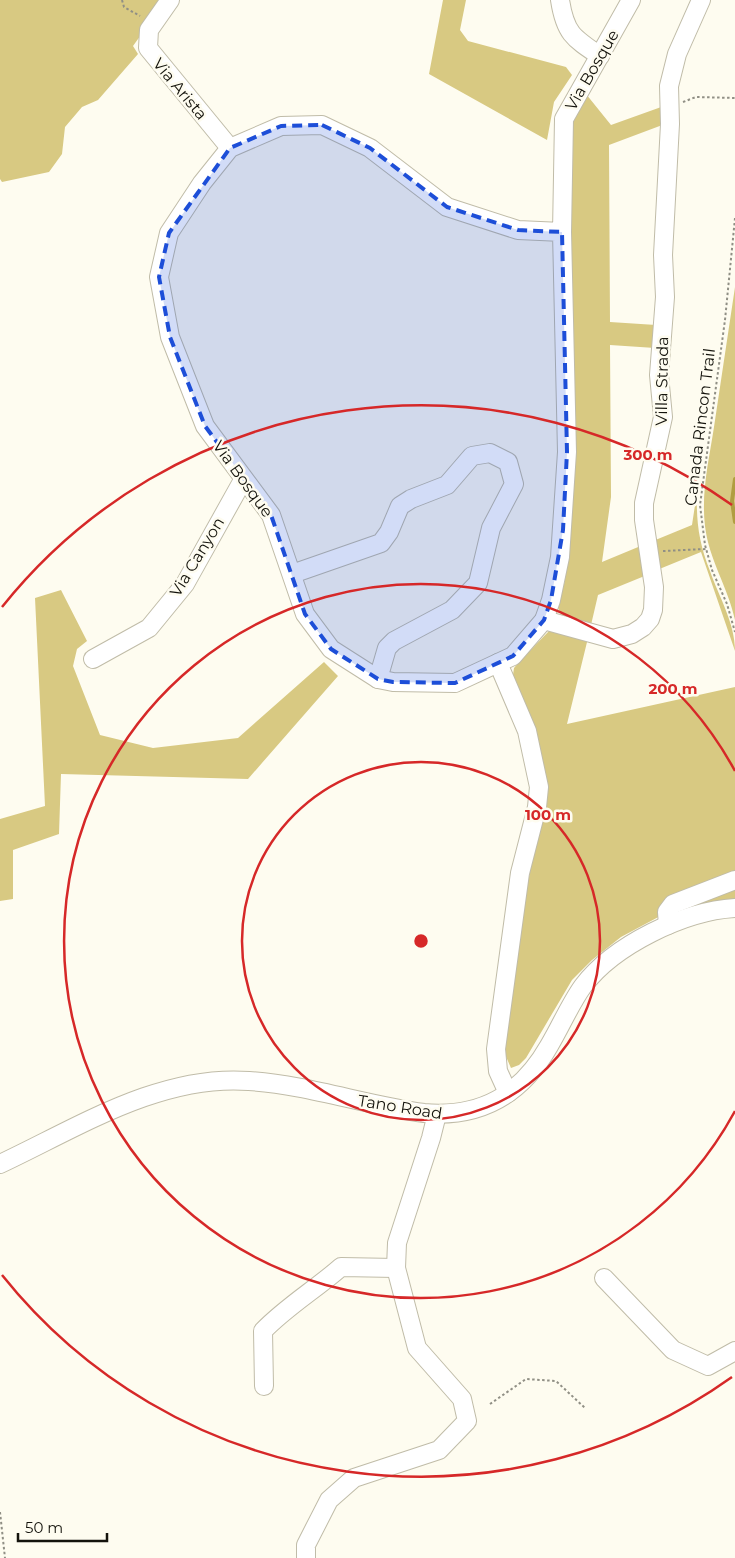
<svg xmlns="http://www.w3.org/2000/svg" width="735" height="1558" font-family="Montserrat,sans-serif">
  <style>
    .green { fill: #d8c982 }
    .lines { fill: none; stroke-linecap: round; stroke-linejoin: round }
    .stream { stroke: #b09d41; stroke-width: 4 }
    .minor-casing { stroke: #c0bca8; stroke-width: 20 }
    .path { stroke: #908f85; stroke-width: 2; stroke-dasharray: 2.5 2.5; stroke-linecap: butt }
    .minor { stroke: #fff; stroke-width: 18 }
    .marked { fill: #1d4ed8; fill-opacity: 0.2; stroke: #1d4ed8; stroke-width: 4; stroke-dasharray: 10 6; stroke-linejoin: round }
    .ring { fill: none; stroke: #d62828; stroke-width: 2.5 }
    .labels { text-anchor: middle; dominant-baseline: central; stroke-width: 5; stroke-linejoin: round; paint-order: stroke }
    .street-label { font-size: 16px; fill: #14130c; stroke: #fefcf0 }
    .centre { fill: #d62828; stroke: #fefcf0; stroke-width: 2.5 }
    .ring-label { font-size: 15px; text-anchor: middle; font-weight: bold; fill: #d62828; stroke: #fefcf0; stroke-width: 5; stroke-linejoin: round; paint-order: stroke }
  </style>
  <rect width="100%" height="100%" fill="#fefcf0"/>
  <!-- green -->
  <g class="green">
    <path d="M0 0H166L133 46 138 54 98 100 82 107 65 127 62 154 49 172 2 182 0 179Z"/>
    <path d="M443 0H466L460 30 468 41 566 67 572 75 554 102 547 140 429 74Z"/>
    <path d="M586 94 611 125 664 106 665 124 609 145 610 322 656 325 655 348 610 345 611 497 602 562 643 545 647 575 598 595 591 625 562 616 558 608 565 580 574 489 569 145 573 118Z"/>
    <path d="M735 287V620C728 587 709 560 705 526 701 492 709 460 714 427 721 380 728 334 735 287Z"/>
    <path d="M697 492C696 522 699 543 710 571 719 597 735 623 735 651L701 552 657 570 653 541 692 525Z"/>
    <path d="M61 590 87 641 77 649 73 666 100 735 153 748 238 738 324 662 338 676 248 779 61 774 59 834 13 850V899L0 901V819L45 806 35 598Z"/>
    <path d="M550 630 588 638 567 724 735 687V876L621 937 592 960 572 980 526 1058 519 1065 511 1068 504 1052 527 887 546 791 544 770 537 740 513 675 514 668 519 662Z"/>
    <path d="M735 883V899L670 914Z"/>
  </g>
  <g class="lines">
    <!-- stream -->
    <path class="stream" d="M735 479 732 501 735 522"/>
    <!-- minor casing -->
    <g class="minor-casing">
      <g id="minor">
        <path d="M170 0 149 30 148 48 230 148"/>
        <path d="M560 0C565 33 573 38 600 56"/>
        <path d="M562 232 518 230 447 207 370 148 322 125 281 126 230 148 202 183 169 233 159 277 170 337 205 426 271 515 305 614 331 649 378 679 393 682 455 683 513 656 544 620 551 600 560 557 567 452 562 232 564 119 631 0"/>
        <path d="M292 574 381 543 389 532 400 506 411 499 447 485 472 456 490 453 508 462 514 484 491 528 478 583 452 610 394 641 387 648 378 679"/>
        <path d="M544 620 613 639 632 634 643 627 650 619 653 610 654 587 644 520V503L663 417 659 375 665 297 663 255 670 124 669 86 677 54 701 0"/>
        <path d="M93 659 149 628 185 584 243 480"/>
        <path d="M498 663 527 731 539 787 537 807 520 873 496 1049 498 1071 508 1093"/>
        <path d="M668 925 667 912 673 904 735 880"/>
        <path d="M0 1164C77 1128 160 1074 249 1081 308 1085 365 1105 424 1113 481 1118 521 1095 549 1046 561 1026 570 1004 583 986 614 945 684 911 735 908"/>
        <path d="M604 1278 673 1350 708 1366 735 1351"/>
        <path d="M264 1386 263 1331C286 1307 316 1289 341 1267L396 1268"/>
        <path d="M306 1558V1545L329 1500 354 1478 439 1450 467 1421 462 1399 417 1348 396 1268 397 1243 431 1138 437 1114"/>
      </g>
    </g>
    <!-- path -->
    <g class="path">
      <path d="M122 0 124 7 140 16"/>
      <path d="M683 102 696 97 735 98"/>
      <path d="M735 218 725 320 700 505 705 545 712 570 727 604 735 632"/>
      <path d="M663 551 706 549"/>
      <path d="M490 1404 526 1379 556 1381 585 1408"/>
      <path d="M0 1512 5 1558"/>
    </g>
    <!-- minor -->
    <use href="#minor" class="minor"/>
  </g>
  <!-- marked area -->
  <path class="marked" d="M322 125 370 148 447 207 518 230 562 232 567 452 563 530 551 600 544 620 513 656 455 683 393 682 378 679 331 649 305 614 271 515 205 426 170 337 159 277 169 233 230 148 281 126Z"/>
  <!-- distance rings -->
  <g class="ring">
    <circle cx="421" cy="941" r="179"/>
    <path d="M735 1111A357 357 0 1 1 735 771"/>
    <path d="M732 1377A536 536 0 0 1 2 1275M2 607A536 536 0 0 1 732 505"/>
  </g>
  <g class="labels">
    <!-- street labels -->
    <g class="street-label">
      <text transform="translate(592 70) rotate(-60)">Via Bosque</text>
      <text transform="translate(180 89) rotate(50)">Via Arista</text>
      <text transform="translate(662 381) rotate(-89)">Villa Strada</text>
      <text transform="translate(700 427) rotate(-83)">Canada Rincon Trail</text>
      <text transform="translate(243 479) rotate(54)">Via Bosque</text>
      <text transform="translate(197 557) rotate(-59)">Via Canyon</text>
      <text transform="translate(400 1107) rotate(9)">Tano Road</text>
    </g>
  </g>
  <circle cx="421" cy="941" r="8" class="centre"/>
  <g class="ring-label">
    <text x="648" y="460">300 m</text>
    <text x="673" y="694">200 m</text>
    <text x="548" y="820">100 m</text>
  </g>
  <!-- scale -->
  <path d="M18 1533v8h89v-8" fill="none" stroke="#14130c" stroke-width="2.5"/>
  <text x="25" y="1533" font-size="15" fill="#14130c" stroke="#fefcf0" stroke-width="4" paint-order="stroke">50 m</text>
</svg>
